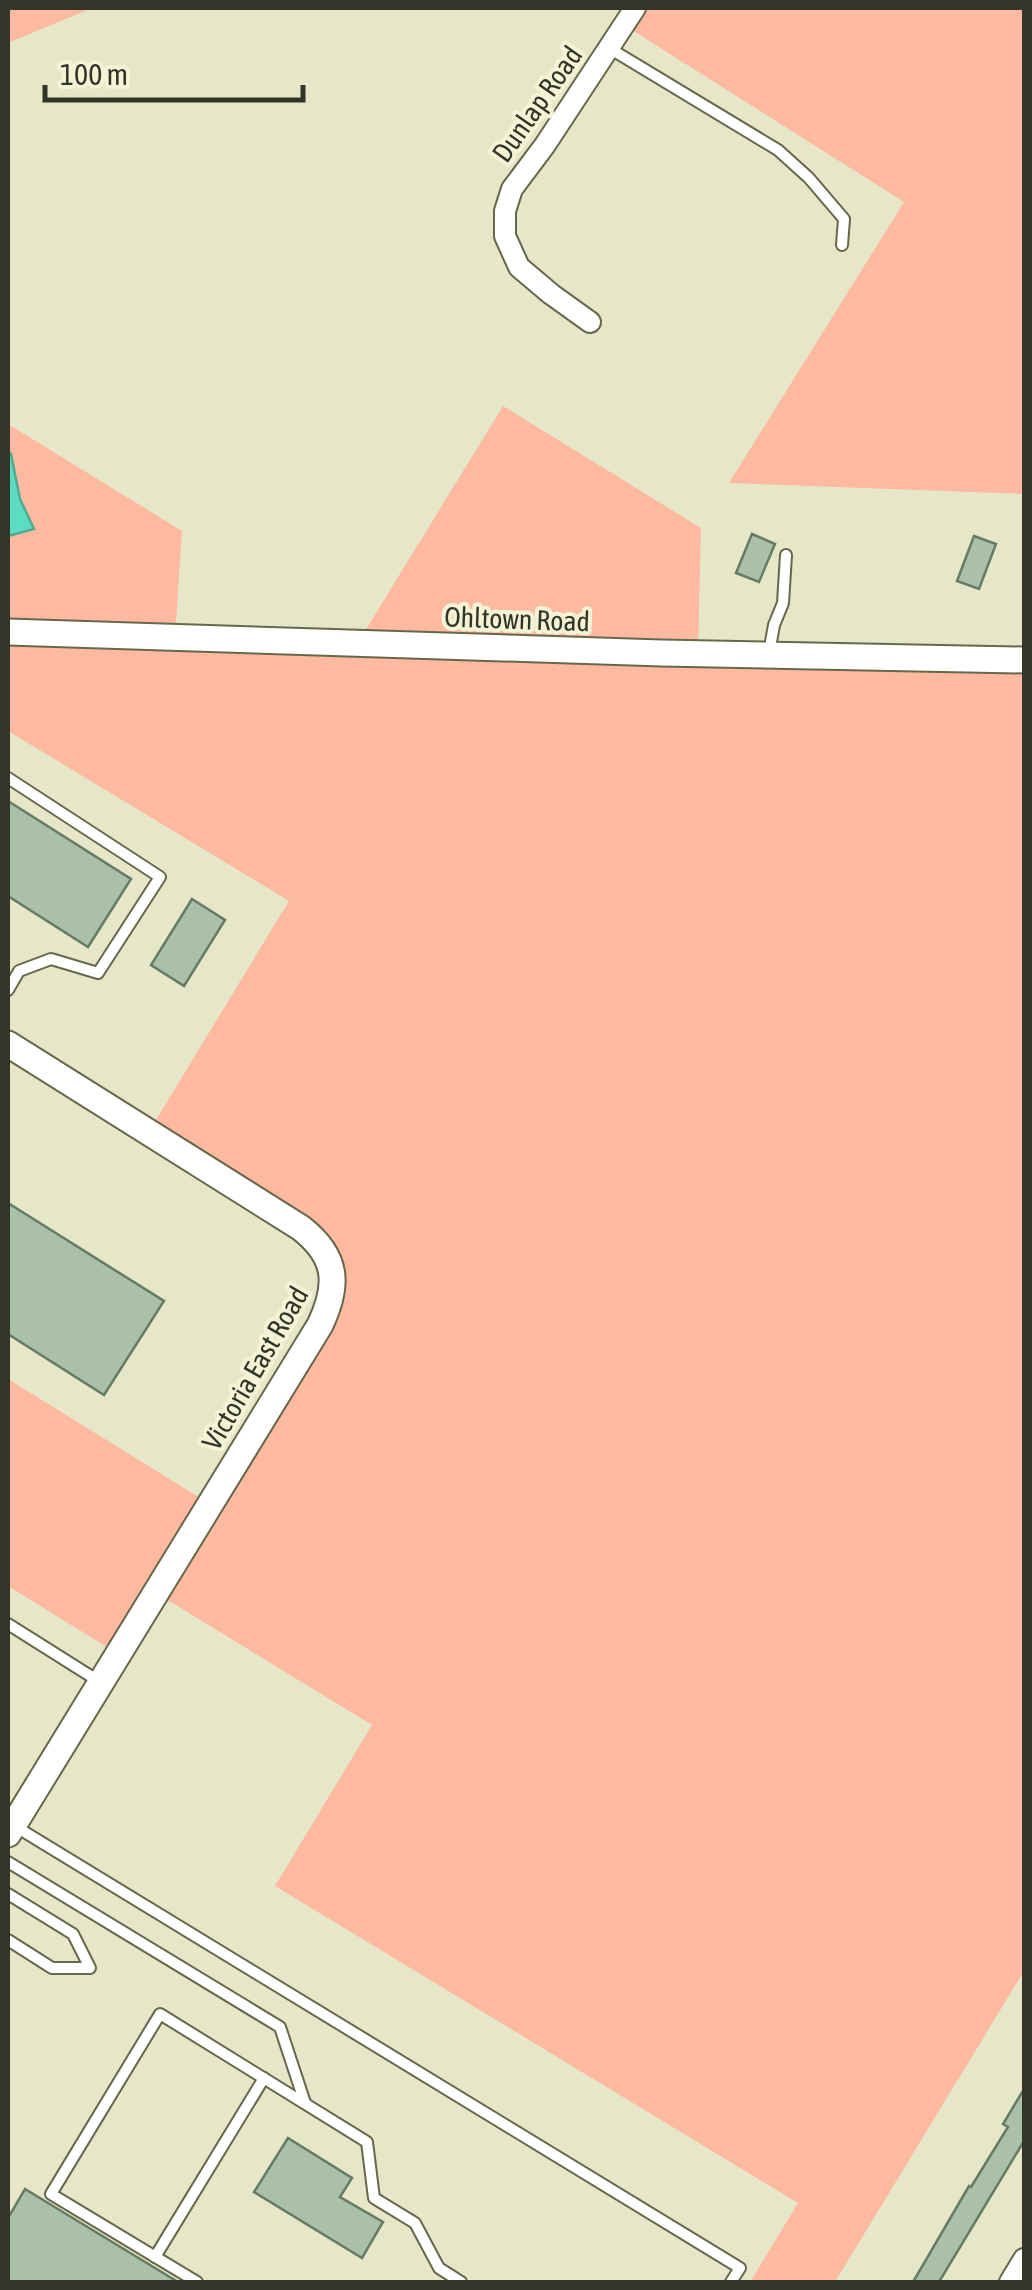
<svg xmlns="http://www.w3.org/2000/svg" width="1032" height="2290" font-family="'Asap Condensed',sans-serif">
  <style>
    .green { fill: #febaa0 }
    .water { fill: #5cddc1; stroke: #50ab93; stroke-width: 2.5 }
    .building { fill: #aac0a8; stroke: #667a64; stroke-width: 2.5 }
    .lines { fill: none; stroke-linecap: round; stroke-linejoin: round }
    .service-casing { stroke: #67674c; stroke-width: 14 }
    .minor-casing { stroke: #67674c; stroke-width: 24 }
    .tertiary-casing { stroke: #67674c; stroke-width: 29 }
    .service { stroke: #fff; stroke-width: 10 }
    .minor { stroke: #fff; stroke-width: 20 }
    .tertiary { stroke: #fff; stroke-width: 25 }
    .labels { text-anchor: middle; dominant-baseline: central; stroke-width: 8; stroke-linejoin: round; paint-order: stroke }
    .street-label { font-size: 28px; fill: #343529; stroke: #f3f4d5 }
  </style>
  <rect width="100%" height="100%" fill="#e6e7c8"/>
  <!-- green -->
  <g class="green">
    <path d="M8 8H92L8 43Z"/>
    <path d="M635 8H1024V494L729 483 904 202 624 25Z"/>
    <path d="M503 406 701 528 698 653 1024 660V1971L835 2282H750L798 2203 275 1886 372 1725 156 1593 118 1654 8 1586V1379L210 1504 320 1325 329 1262 148 1133 289 901 8 731V536L34 529 20 499 11 454 8 451V424L182 531 175 638 357 644Z"/>
  </g>
  <!-- water -->
  <path class="water" d="M8 451 11 454 20 499 34 529 8 536Z"/>
  <!-- building -->
  <g class="building">
    <path d="M752 534 775 544 759 582 736 573Z"/>
    <path d="M974 536 996 544 979 589 957 581Z"/>
    <path d="M8 801 131 879 88 947 8 896Z"/>
    <path d="M192 899 225 920 184 986 151 965Z"/>
    <path d="M8 1203 164 1301 104 1395 8 1334Z"/>
    <path d="M1024 2089V2141L939 2282H913L969 2186 971 2187 1008 2127 1003 2124Z"/>
    <path d="M288 2138 352 2178 340 2197 383 2222 362 2258 254 2192Z"/>
    <path d="M25 2189 178 2282H8V2218Z"/>
  </g>
  <g class="lines">
    <!-- service casing -->
    <g class="service-casing">
      <g id="service">
        <path d="M609 48 778 150 809 178 844 219 842 245"/>
        <path d="M769 653 774 625 783 603 786 555"/>
        <path d="M8 778 160 877 98 973 51 959 19 971 8 990"/>
        <path d="M8 1624 100 1682"/>
        <path d="M13 1825 740 2268 731 2282"/>
        <path d="M8 1862 280 2027 305 2103"/>
        <path d="M8 1894 73 1934 90 1968H52L8 1940"/>
        <path d="M155 2257 264 2078"/>
        <path d="M197 2282 51 2194 160 2014 367 2142 374 2198 415 2223 439 2268 461 2282"/>
      </g>
    </g>
    <!-- minor casing -->
    <g class="minor-casing">
      <g id="minor">
        <path d="M590 322 551 294 519 267 505 236V211L512 189 545 145 635 8"/>
        <path d="M1010 2282 1024 2259"/>
      </g>
    </g>
    <!-- tertiary casing -->
    <g class="tertiary-casing">
      <g id="tertiary">
        <path d="M8 632 662 653 1024 660"/>
        <path d="M8 1044 301 1228C338 1257 339 1285 320 1325L8 1834"/>
      </g>
    </g>
    <!-- service -->
    <use href="#service" class="service"/>
    <!-- minor -->
    <use href="#minor" class="minor"/>
    <!-- tertiary -->
    <use href="#tertiary" class="tertiary"/>
  </g>
  <g class="labels">
    <!-- street labels -->
    <g class="street-label">
      <text transform="translate(537 104) rotate(-55)">Dunlap Road</text>
      <text transform="translate(517 619) rotate(2)">Ohltown Road</text>
      <text transform="translate(255 1368) rotate(-60)">Victoria East Road</text>
    </g>
  </g>
  <!-- border -->
  <rect width="1032" height="2290" fill="none" stroke="#343529" stroke-width="20"/>
  <!-- scale -->
  <path d="M45 85v15h258v-15" fill="none" stroke="#343529" stroke-width="5"/>
  <text x="60" y="85" font-size="30" fill="#343529" stroke="#f3f4d5" stroke-width="8" paint-order="stroke">100 m</text>
</svg>
